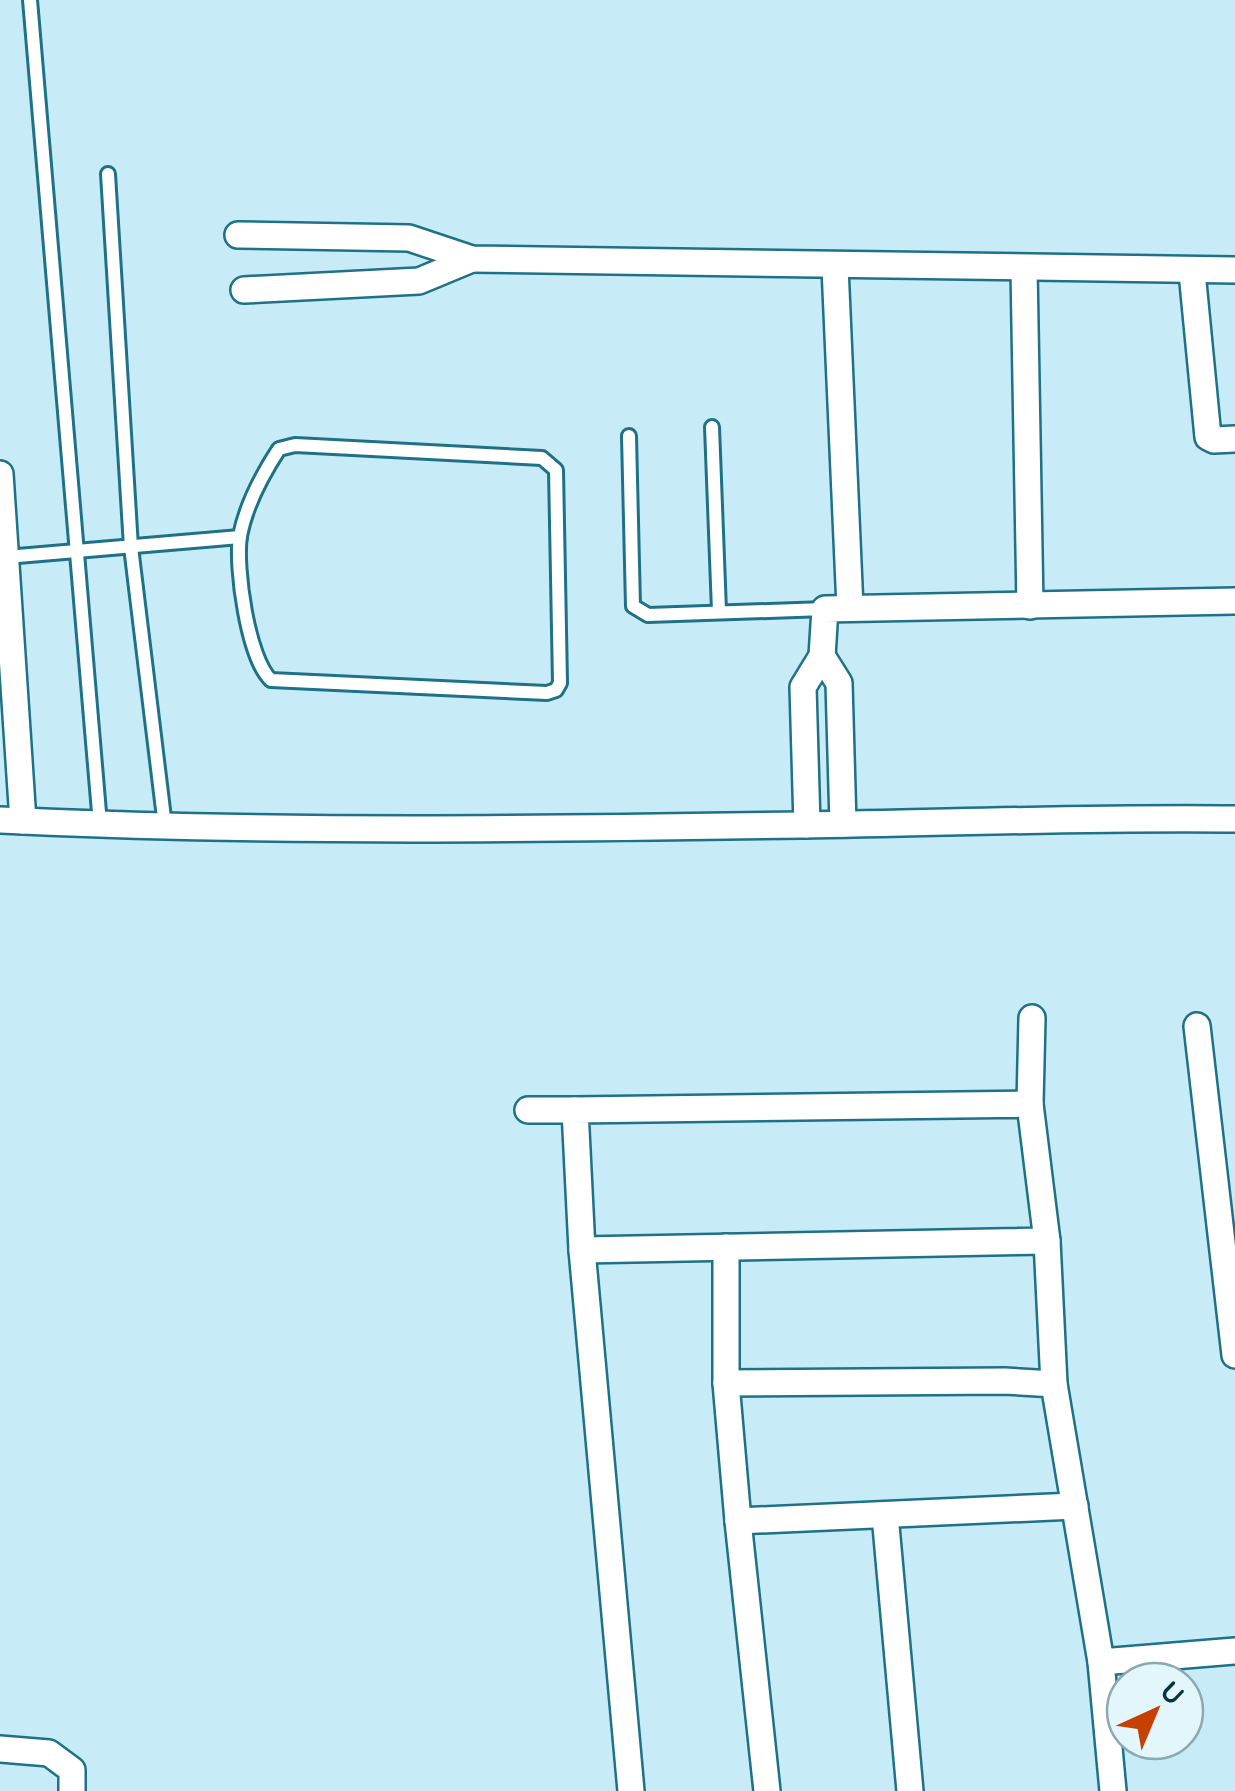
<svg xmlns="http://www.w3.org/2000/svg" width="1235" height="1791" font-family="Quicksand,sans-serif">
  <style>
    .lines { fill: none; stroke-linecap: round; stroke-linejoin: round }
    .service-casing { stroke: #1e7186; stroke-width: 18 }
    .minor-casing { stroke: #1e7186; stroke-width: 30 }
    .service { stroke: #fff; stroke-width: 12 }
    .minor { stroke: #fff; stroke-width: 25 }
  </style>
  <rect width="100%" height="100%" fill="#c7ecf8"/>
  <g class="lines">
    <!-- service casing -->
    <g class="service-casing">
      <g id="service">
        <path d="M30 0 100 824"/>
        <path d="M108 174 131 547 165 826"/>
        <path d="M712 427 719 611"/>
        <path d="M629 436 633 606 648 615 825 609"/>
        <path d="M295 445 542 458 556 470 560 683 556 690 547 693 271 680C248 659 235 567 240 536 246 505 262 475 279 449Z"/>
        <path d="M6 557 240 537"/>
      </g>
    </g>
    <!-- minor casing -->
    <g class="minor-casing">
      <g id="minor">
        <path d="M238 235 409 238 472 259 1235 270"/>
        <path d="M835 267 850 608"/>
        <path d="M1024 269 1030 606"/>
        <path d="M1192 272 1208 437 1214 440 1235 439"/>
        <path d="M244 290 419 281 472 259"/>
        <path d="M0 474 23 821 0 820"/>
        <path d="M822 656 839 683 843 824"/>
        <path d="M23 821C283 833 543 829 803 825 947 823 1091 817 1235 819"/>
        <path d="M807 825 803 687 822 656 825 609 1235 601"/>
        <path d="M1197 1026 1235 1355"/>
        <path d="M1030 1104 1047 1241 582 1250 575 1110Z"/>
        <path d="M1030 1104 1032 1018"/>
        <path d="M528 1110H575"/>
        <path d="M1047 1241 1054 1384"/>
        <path d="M726 1247V1383L1005 1381 1054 1384 1101 1662 1235 1651"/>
        <path d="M582 1250 631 1791"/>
        <path d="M726 1383 738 1521 1075 1506"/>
        <path d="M885 1515 910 1791"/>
        <path d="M738 1521 767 1791"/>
        <path d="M1101 1662 1113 1791"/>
        <path d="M0 1749 49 1753 72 1770V1791"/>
      </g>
    </g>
    <!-- service -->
    <use href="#service" class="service"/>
    <!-- minor -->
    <use href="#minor" class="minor"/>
  </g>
  <!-- north arrow -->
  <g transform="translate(1155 1711) rotate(44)"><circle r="48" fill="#e3f6fb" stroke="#8aa9b1" stroke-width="2.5"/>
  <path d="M0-8L18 38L0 25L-18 38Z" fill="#c64000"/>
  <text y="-15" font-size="28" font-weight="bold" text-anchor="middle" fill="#053541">U</text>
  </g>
</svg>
